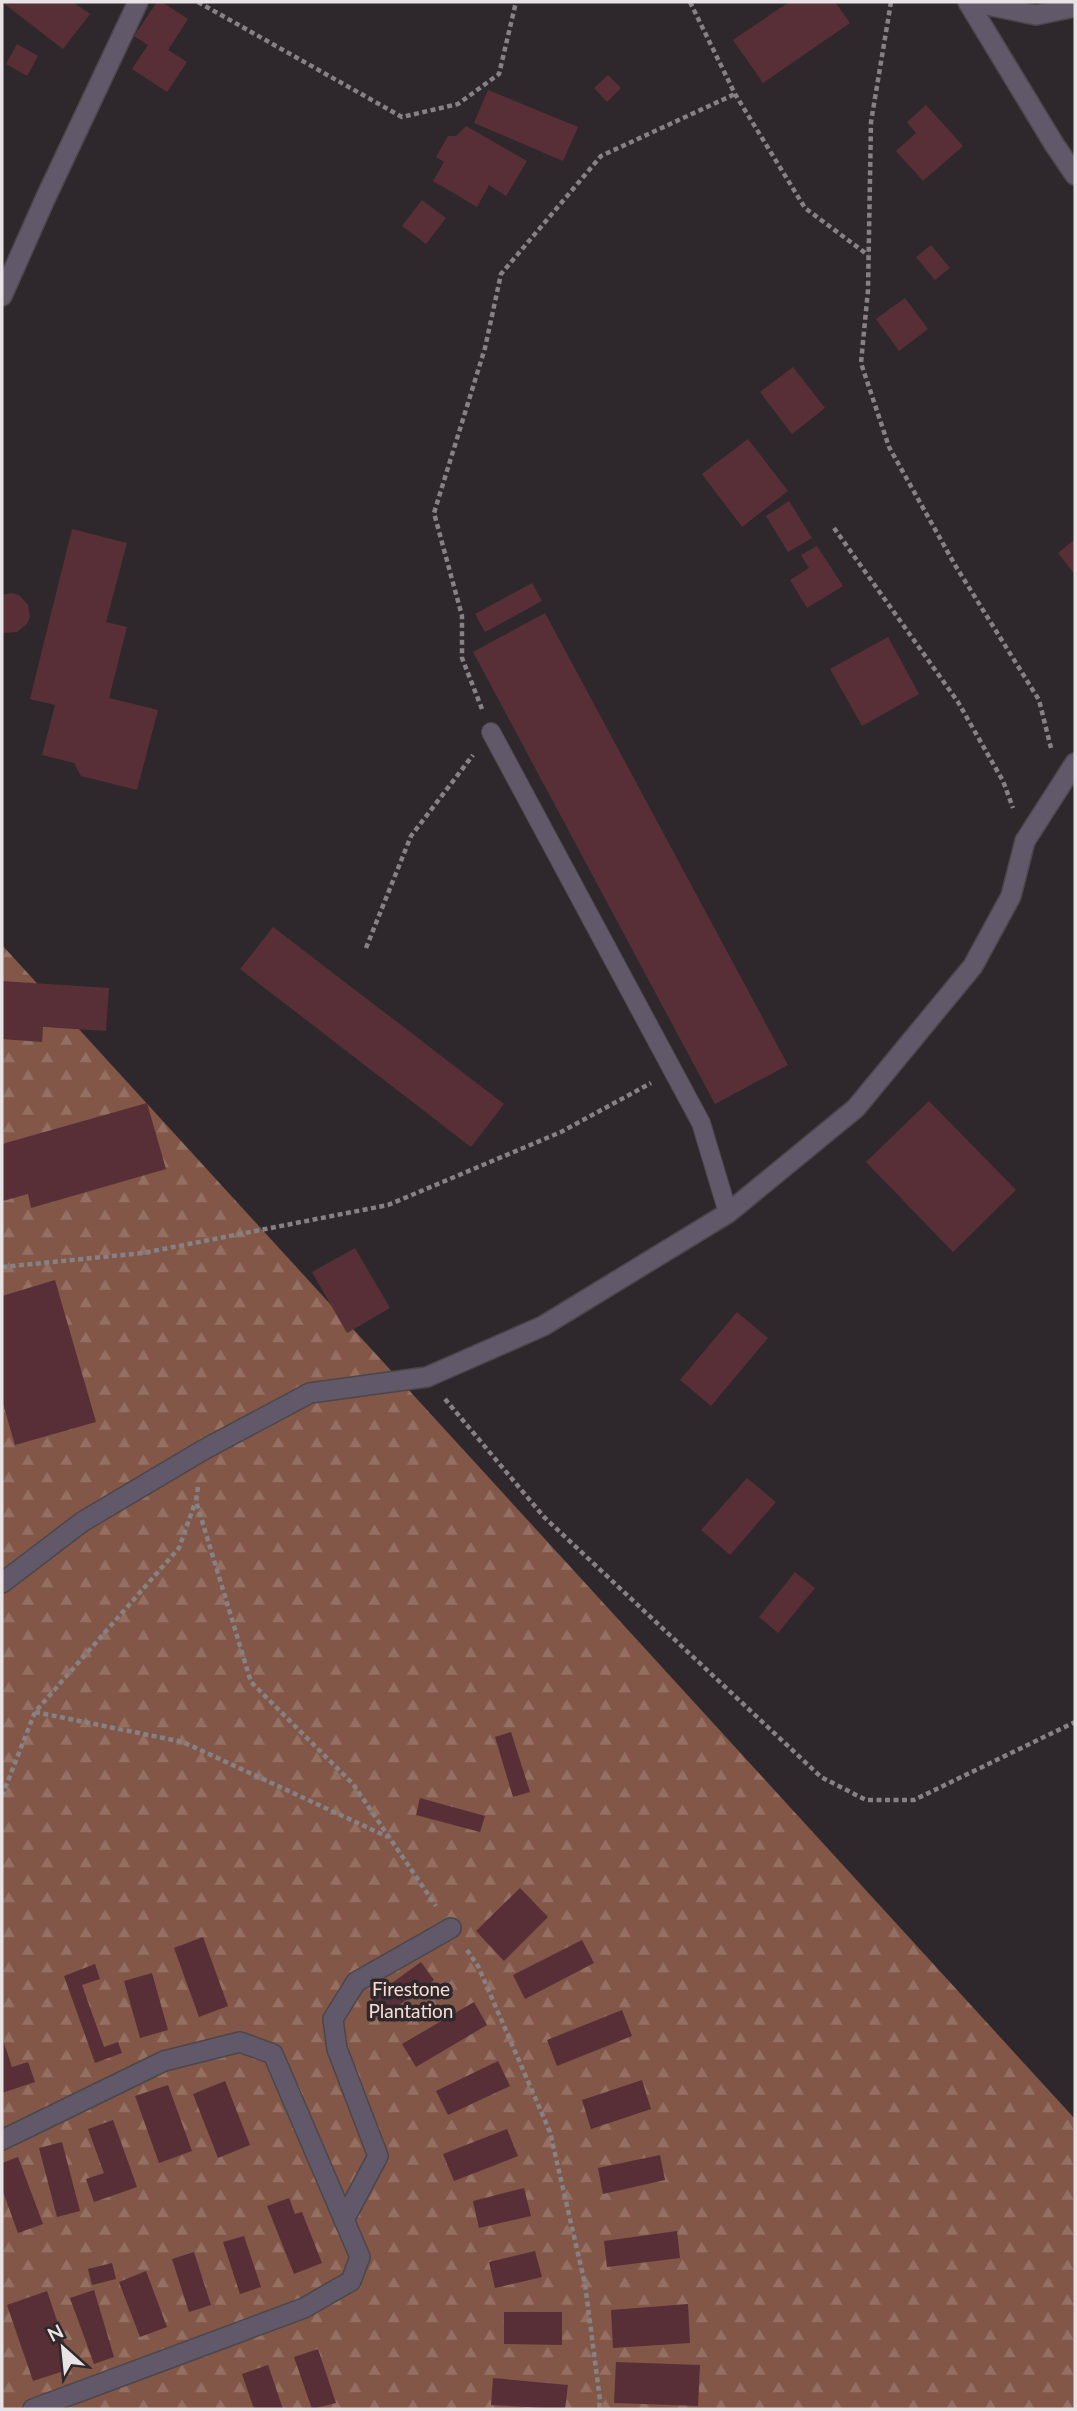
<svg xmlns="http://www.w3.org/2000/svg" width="1077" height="2411" font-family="Lato,sans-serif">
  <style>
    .forest { fill: url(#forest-firs) }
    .building { fill: #592f37 }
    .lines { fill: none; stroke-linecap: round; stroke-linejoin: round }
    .service-casing { stroke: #4c464a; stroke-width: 20 }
    .minor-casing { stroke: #4c464a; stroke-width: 22 }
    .tertiary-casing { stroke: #4c464a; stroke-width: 22 }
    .path { stroke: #868184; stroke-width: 4.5; stroke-dasharray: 5 3.5; stroke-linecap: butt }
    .service { stroke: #615969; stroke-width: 18 }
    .minor { stroke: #615969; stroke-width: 19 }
    .tertiary { stroke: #615969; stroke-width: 19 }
    .labels { text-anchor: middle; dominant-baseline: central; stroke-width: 7; stroke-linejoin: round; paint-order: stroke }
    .park-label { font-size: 19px; fill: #fadcd1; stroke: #2e282c }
  </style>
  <defs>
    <pattern id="forest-firs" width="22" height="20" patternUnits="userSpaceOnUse" patternTransform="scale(1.75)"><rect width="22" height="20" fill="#825748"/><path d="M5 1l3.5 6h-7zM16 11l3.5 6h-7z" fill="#946f62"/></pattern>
  </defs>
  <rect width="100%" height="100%" fill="#2e282c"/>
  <!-- forest -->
  <path class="forest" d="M2 945 1075 2119V2409H2Z"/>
  <!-- building -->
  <g class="building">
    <path d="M2 2H73L90 14 63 49Z"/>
    <path d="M157 2H162L188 19 168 50 187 62 167 92 132 69 148 45 134 36Z"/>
    <path d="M789 2H835L850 23 763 83 733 40Z"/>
    <path d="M17 44 38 56 27 76 6 64Z"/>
    <path d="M608 75 621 88 607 102 594 88Z"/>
    <path d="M488 90 578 127 563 161 474 123Z"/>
    <path d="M926 105 963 146 923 181 896 151 916 133 907 122Z"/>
    <path d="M466 126 527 161 506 196 489 185 477 207 433 181 444 162 436 157 448 136H456Z"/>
    <path d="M422 200 446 218 426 244 402 226Z"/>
    <path d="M931 245 950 268 935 280 916 257Z"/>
    <path d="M905 298 928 329 899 351 876 319Z"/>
    <path d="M793 367 825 408 792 434 760 392Z"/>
    <path d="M748 439 788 491 742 527 702 474Z"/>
    <path d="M789 501 812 538 788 552 766 516Z"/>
    <path d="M72 529 127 543 106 622 127 627 109 698 158 710 137 790 81 776 74 763 42 755 55 705 30 699Z"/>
    <path d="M1075 539V575L1058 553Z"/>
    <path d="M817 546 843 586 807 608 790 580 809 568 801 555Z"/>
    <path d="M532 583 542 601 485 632 475 614Z"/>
    <path d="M12 593 19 595 28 605 30 617 27 624 17 632 3 633 2 595Z"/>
    <path d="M545 613 788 1065 715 1104 473 652Z"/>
    <path d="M888 637 919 694 862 726 830 669Z"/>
    <path d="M273 927 504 1104 471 1147 240 969Z"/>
    <path d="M2 981 109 988 106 1031 43 1027 42 1042 2 1039Z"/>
    <path d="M929 1101 1016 1190 953 1252 866 1162Z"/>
    <path d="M147 1103 166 1169 31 1208 28 1194 3 1201 2 1144Z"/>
    <path d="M355 1248 390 1308 347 1333 312 1272Z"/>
    <path d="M55 1280 96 1422 15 1445 2 1400V1296Z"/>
    <path d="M737 1312 768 1338 711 1406 680 1380Z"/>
    <path d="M747 1478 776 1502 730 1555 701 1530Z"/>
    <path d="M795 1572 815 1588 778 1633 759 1617Z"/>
    <path d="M511 1732 530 1792 513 1797 495 1737Z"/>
    <path d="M420 1798 485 1816 480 1832 416 1815Z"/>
    <path d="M520 1888 548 1917 504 1961 476 1931Z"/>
    <path d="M203 1937 228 2006 199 2017 174 1948Z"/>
    <path d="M582 1940 594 1963 525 1999 513 1975Z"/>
    <path d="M421 1962 434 1980 384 2016 371 1998Z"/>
    <path d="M95 1964 100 1979 82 1985 104 2047 118 2042 122 2053 95 2063 64 1976Z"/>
    <path d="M152 1973 168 2030 140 2038 124 1981Z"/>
    <path d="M474 2002 487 2025 416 2067 402 2044Z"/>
    <path d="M622 2010 632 2036 557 2066 547 2040Z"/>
    <path d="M2 2037 12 2067 28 2062 35 2082 2 2093Z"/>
    <path d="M498 2061 510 2086 448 2115 436 2091Z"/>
    <path d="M642 2080 651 2109 591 2129 582 2100Z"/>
    <path d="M225 2081 250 2145 218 2158 193 2094Z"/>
    <path d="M168 2085 192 2151 159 2163 135 2096Z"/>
    <path d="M113 2120 137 2187 94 2202 86 2179 104 2173 88 2129Z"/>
    <path d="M507 2129 518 2156 454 2181 443 2154Z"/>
    <path d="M62 2142 80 2211 57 2217 39 2148Z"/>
    <path d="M660 2155 665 2180 603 2194 598 2168Z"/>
    <path d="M18 2157 43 2224 18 2233 2 2189V2163Z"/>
    <path d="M524 2188 531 2216 479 2228 473 2201Z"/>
    <path d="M289 2198 295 2214 302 2212 322 2263 294 2274 267 2206Z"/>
    <path d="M677 2231 680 2258 607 2267 604 2241Z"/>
    <path d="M244 2236 261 2287 240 2294 223 2242Z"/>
    <path d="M535 2251 542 2277 495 2288 489 2262Z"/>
    <path d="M194 2252 211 2305 189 2312 172 2259Z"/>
    <path d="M112 2263 116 2279 92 2285 88 2269Z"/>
    <path d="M146 2271 167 2327 140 2337 119 2282Z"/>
    <path d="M94 2290 114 2357 94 2364 70 2298Z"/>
    <path d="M47 2291 73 2368 33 2381 7 2305Z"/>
    <path d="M688 2304 690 2343 613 2348 611 2310Z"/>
    <path d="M504 2312H562V2345L504 2344Z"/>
    <path d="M318 2349 336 2403 312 2409 294 2357Z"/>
    <path d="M616 2362 700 2365 698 2406 614 2403Z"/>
    <path d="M268 2365 283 2409H254L242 2374Z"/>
    <path d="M493 2378 568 2385 565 2409 491 2405Z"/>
  </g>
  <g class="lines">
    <!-- service casing -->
    <g class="service-casing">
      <path id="service" d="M491 732 701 1123 728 1213"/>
    </g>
    <!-- minor casing -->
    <g class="minor-casing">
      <g id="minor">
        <path d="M968 2 1054 144 1075 175"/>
        <path d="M972 2 1036 15 1075 7"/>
        <path d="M2 1583 82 1522 205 1449 310 1393 427 1377 543 1326 728 1213 856 1108 973 966 1011 896 1025 841 1075 763"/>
        <path d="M2 2140 164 2061 240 2042 273 2054 360 2257 351 2281 304 2308 33 2409"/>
        <path d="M344 2220 378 2156 337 2049 333 2019 356 1982 451 1928"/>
      </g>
    </g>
    <!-- tertiary casing -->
    <g class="tertiary-casing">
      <path id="tertiary" d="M2 296 46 197 138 2"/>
    </g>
    <!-- path -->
    <g class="path">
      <path d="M198 2 402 117 458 104 499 74 516 2"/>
      <path d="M690 2 735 94 805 208 868 255"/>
      <path d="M891 2 871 122 868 290 861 363 889 447 955 565 1039 700 1051 748"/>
      <path d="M834 528 958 702 1003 781 1013 808"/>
      <path d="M482 709 462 658V616L434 513 485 348 501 274 601 156 735 94"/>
      <path d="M366 948 411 836 473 755"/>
      <path d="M2 1267 143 1253 388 1205 561 1132 651 1083"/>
      <path d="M445 1399 544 1517 821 1777 866 1800H914L1075 1722"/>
      <path d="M198 1487 196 1501 251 1682 353 1784 436 1906"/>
      <path d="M35 1712 183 1742 388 1837"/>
      <path d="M2 1796 35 1712 179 1548 195 1503"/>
      <path d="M467 1950 478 1966 550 2132 585 2284 600 2400 599 2409"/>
    </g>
    <!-- service -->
    <use href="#service" class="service"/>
    <!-- minor -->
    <use href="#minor" class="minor"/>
    <!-- tertiary -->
    <use href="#tertiary" class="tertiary"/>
  </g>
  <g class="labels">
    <!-- park labels -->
    <g class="park-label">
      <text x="411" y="1988">Firestone<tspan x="411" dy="22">Plantation</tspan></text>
    </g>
  </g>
  <!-- border -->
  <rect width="1077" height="2411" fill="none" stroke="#e8e4e6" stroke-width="7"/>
  <!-- north arrow -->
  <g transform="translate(63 2348) rotate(333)" stroke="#2e282c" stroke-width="5" paint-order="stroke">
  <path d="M0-5L12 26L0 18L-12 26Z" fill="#e8e4e6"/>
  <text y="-10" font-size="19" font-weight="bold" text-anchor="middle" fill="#e8e4e6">N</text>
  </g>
</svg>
